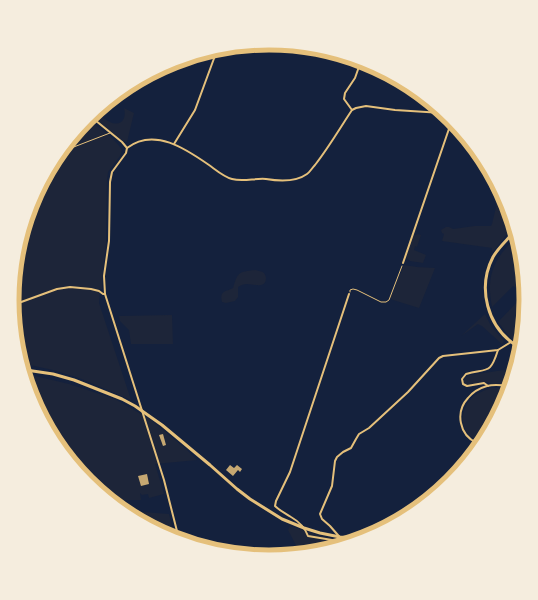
<svg xmlns="http://www.w3.org/2000/svg" width="538" height="600" font-family="Helvetica,sans-serif">
  <style>
    .green { fill: #1d2539 }
    .building { fill: #c6a872 }
    .lines { fill: none; stroke-linecap: round; stroke-linejoin: round }
    .path { stroke: #e5c07b; stroke-width: 1 }
    .service { stroke: #e5c07b; stroke-width: 1 }
    .minor { stroke: #e5c07b; stroke-width: 2 }
    .primary { stroke: #e5c07b; stroke-width: 3 }
    .rim { fill: none; stroke: #e5c07b; stroke-width: 5 }
  </style>
  <rect width="100%" height="100%" fill="#14213d"/>
  <!-- green -->
  <g class="green">
    <path d="M124 108 134 113 127 142C118 141 99 122 91 116L96 112C100 115 105 120 110 122 121 127 127 119 124 108Z"/>
    <path d="M87 119C99 128 114 137 122 150L120 156 108 172 107 180 106 244 103 270 102 289H100L99 303 131 400 79 378 53 370 25 364 12 300 32 201Z"/>
    <path d="M495 186 507 202 512 228 492 253V248L442 241 444 234 442 233 441 230 446 227H449L453 229 475 226H491L492 224 496 207 497 198Z"/>
    <path d="M418 234 421 235 417 247 415 246 414 250 426 255 423 263 410 261 406 258 413 236Z"/>
    <path d="M514 239 526 300 518 342 512 340 498 322 523 296 516 288 513 286 492 307C486 276 493 261 514 239Z"/>
    <path d="M404 265 417 267 435 268 419 308 390 299Z"/>
    <path d="M255 270C258 271 262 271 264 273 265 274 266 277 266 279 265 289 253 284 247 284 244 284 241 285 238 287V297L235 301 226 303 222 302C219 290 226 292 233 288 238 272 238 272 255 270Z"/>
    <path d="M485 314 491 326 504 341 502 344 482 326 478 324 461 336Z"/>
    <path d="M172 315 173 344H131L129 330 120 321 119 316Z"/>
    <path d="M504 370 512 372 509 384C503 383 498 384 492 384 489 383 486 381 483 382 477 382 472 385 466 384L464 382V378L470 375Z"/>
    <path d="M27 374 69 384 115 399 151 420 187 450 197 460 155 464 164 494 149 498 148 494 142 495 140 493 141 500H122L121 505 87 482 31 398Z"/>
    <path d="M491 388H508L506 399 478 440C476 439 472 438 470 436 458 425 462 406 474 396 478 393 485 390 491 388Z"/>
    <path d="M131 511 169 514 175 538 170 537Z"/>
    <path d="M290 526 322 536 350 541 299 551 288 530Z"/>
  </g>
  <!-- building -->
  <g class="building">
    <path d="M163 434 166 445 163 446 159 435Z"/>
    <path d="M230 465 234 468 237 465 242 469 240 472 238 470 233 476 226 470Z"/>
    <path d="M147 474 149 484 141 486 138 476Z"/>
  </g>
  <g class="lines">
    <!-- path -->
    <path class="path" d="M350 292V290L353 289 357 290 381 302H386L389 300 402 266"/>
    <!-- service -->
    <path class="service" d="M66 150 110 133"/>
    <!-- minor -->
    <g class="minor">
      <path d="M352 110 344 99 345 93 355 78 361 61"/>
      <path d="M90 116 122 142 127 148"/>
      <path d="M174 144 195 110 216 53"/>
      <path d="M403 263 452 120"/>
      <path d="M13 305 57 289 70 287 91 289 99 291 103 294H105"/>
      <path d="M488 386 484 383 467 386 463 384 462 379 466 374C488 368 490 375 498 350"/>
      <path d="M477 443C459 435 455 412 468 398 472 393 480 388 487 386 494 384 502 385 509 386"/>
      <path d="M447 485 454 472 464 462"/>
      <path d="M179 539 164 480 105 294 104 276 109 241 110 182 112 172 126 153 127 148C154 127 186 149 209 165 216 170 224 177 232 179 243 182 255 178 266 179 278 181 296 182 307 174 310 172 312 168 315 165 329 147 340 128 352 110L356 108 366 106 395 110 442 113"/>
      <path d="M344 542 330 526 322 519 320 514 332 486 335 461 337 457 343 452 351 448 356 439 359 434 369 428 408 392 439 358 443 356 498 350 511 342"/>
      <path d="M344 542 308 536C305 528 298 521 291 517 285 513 280 511 275 506L276 501 290 472 349 294"/>
    </g>
    <!-- primary -->
    <g class="primary">
      <path d="M513 233C506 241 498 248 493 257 477 288 487 327 517 346"/>
      <path d="M26 370 53 374 74 380 122 399 135 406 162 425 210 465 237 489 250 499 282 519 304 528 320 533 340 537 365 538"/>
    </g>
  </g>
  <!-- crop -->
  <path d="M0 0H538V600H0ZM19 300a250 250 0 1 1 500 0a250 250 0 1 1-500 0Z" fill="#f5edde" fill-rule="evenodd"/>
  <path class="rim" d="M19 300a250 250 0 1 1 500 0a250 250 0 1 1-500 0Z"/>
</svg>
